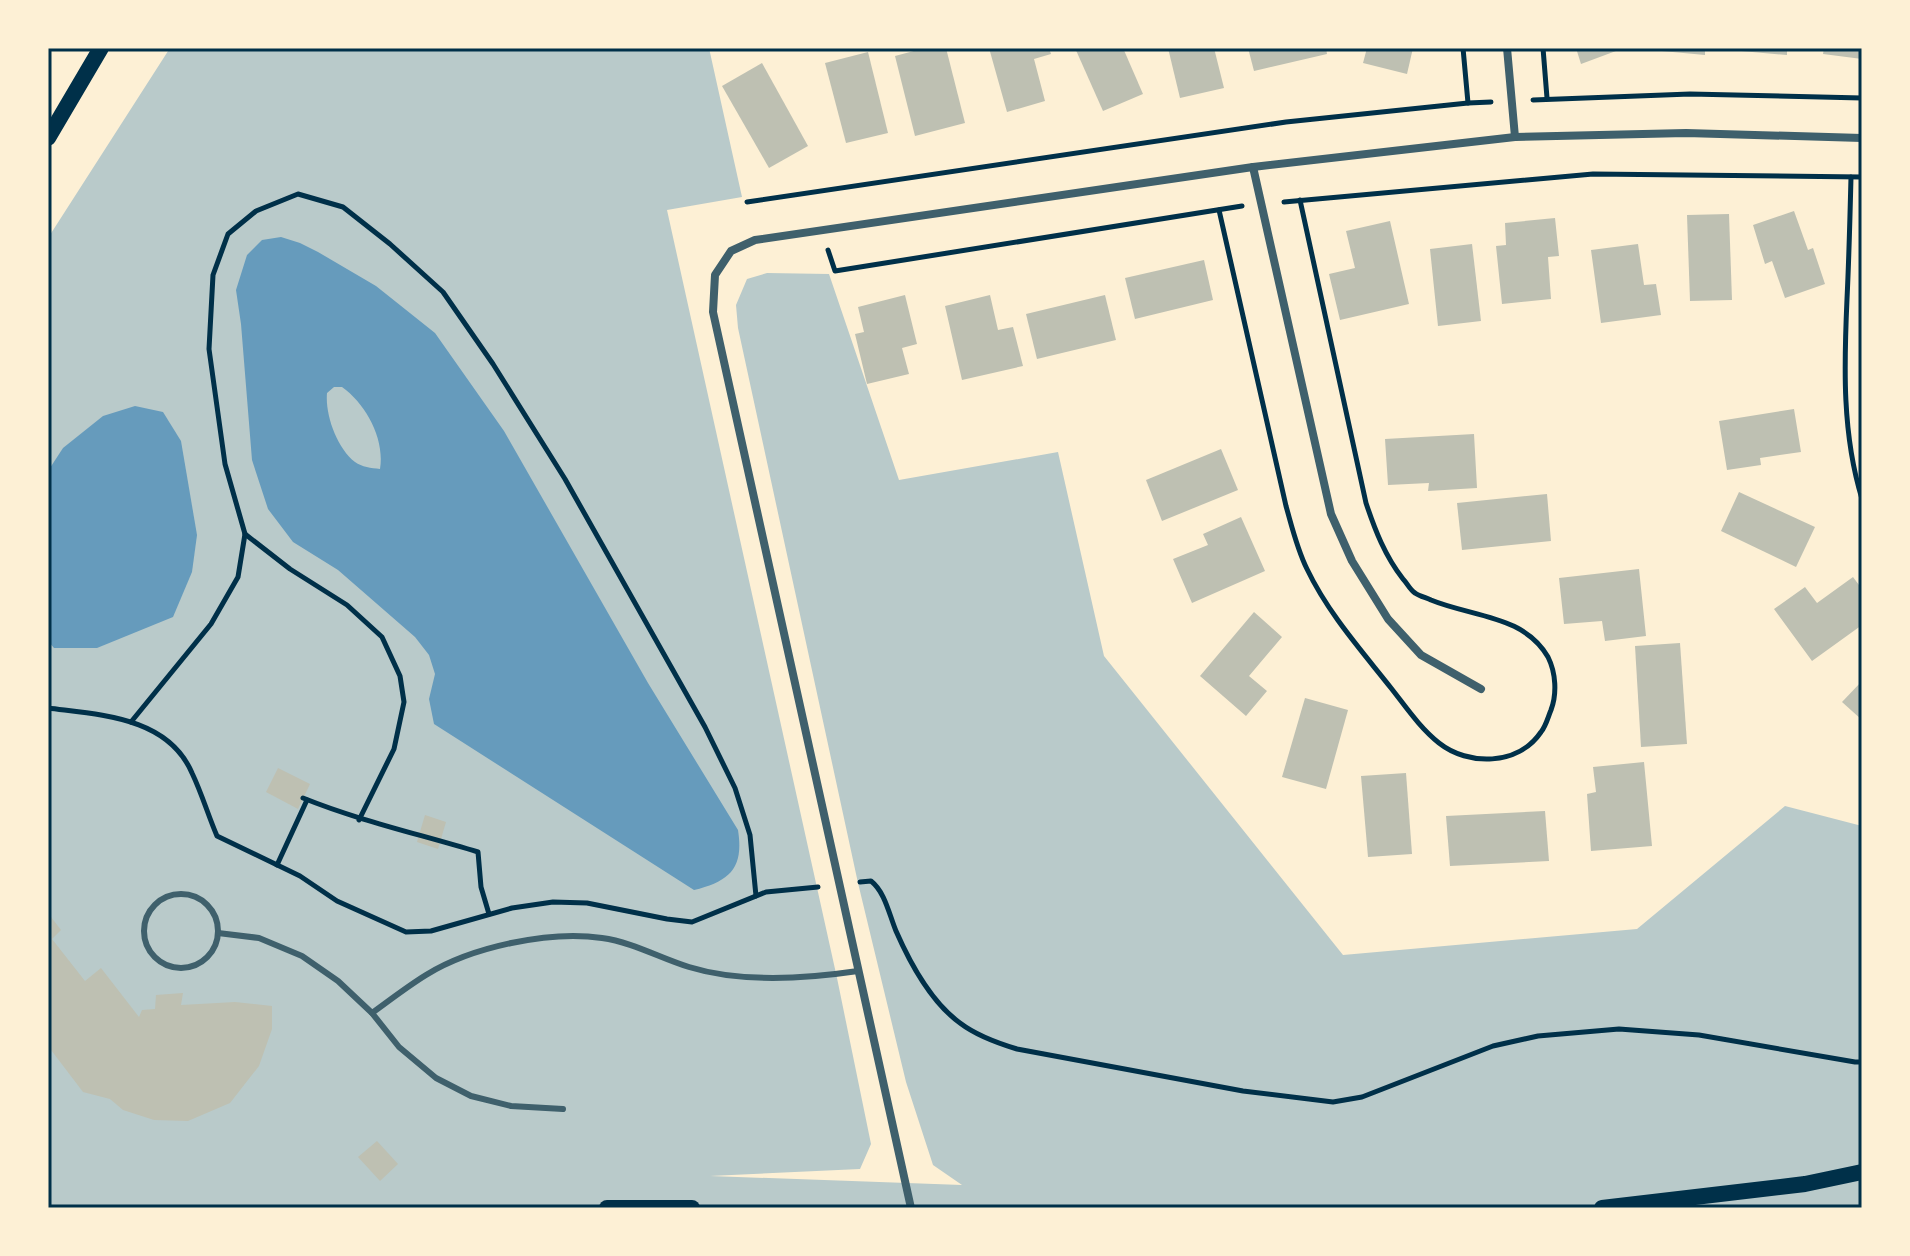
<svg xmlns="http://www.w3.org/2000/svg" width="1910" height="1256" font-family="'Varela Round',sans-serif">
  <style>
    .green { fill: #b9caca }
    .water { fill: #669bbc; fill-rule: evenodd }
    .building { fill: #bec0b2 }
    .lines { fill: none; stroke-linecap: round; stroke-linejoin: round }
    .path { stroke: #003049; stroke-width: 5 }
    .service { stroke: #3f606c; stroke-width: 6 }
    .minor { stroke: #3f606c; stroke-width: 8 }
    .secondary { stroke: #003049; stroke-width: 16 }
    .neatline { fill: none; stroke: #003049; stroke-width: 3 }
  </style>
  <rect width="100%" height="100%" fill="#fdf0d5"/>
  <!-- green -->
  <path class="green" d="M170 48H709L742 197 667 210 837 978 871 1144 860 1169 710 1176 962 1185 933 1165 906 1082 858 883 738 328 736 305 747 279 767 273 829 274 899 480 1058 452 1104 656 1343 955 1637 929 1785 806 1862 826V1208H48V238Z"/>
  <!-- water -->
  <g class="water">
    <path d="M281 237 300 243 318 252 376 286 435 333 504 431 648 683 738 830C744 868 730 881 694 890L434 724 429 699 435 674 429 655 415 637 338 570 293 542 268 509 252 460 241 324 236 290 247 255 262 240ZM342 387C366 404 385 439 380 469 371 468 362 467 355 462 337 448 325 415 327 393L334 387Z"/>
    <path d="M135 406 163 412 181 441 197 535 192 572 173 617 97 648H54L48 641V471L63 448 103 416Z"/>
  </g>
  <!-- building -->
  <g class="building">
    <path d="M925 48H946L965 123 915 136 895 56Z"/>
    <path d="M989 48H1049L1051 54 1034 59 1045 101 1007 112Z"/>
    <path d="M1075 48H1123L1143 94 1103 111Z"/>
    <path d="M1168 48H1214L1224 88 1180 98Z"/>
    <path d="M1248 48H1326L1327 54 1254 71Z"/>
    <path d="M1367 48H1413L1407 74 1363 63Z"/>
    <path d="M1576 48H1624L1581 64Z"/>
    <path d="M1651 48H1705V55L1651 50Z"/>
    <path d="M1730 48H1787V55L1730 50Z"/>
    <path d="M1824 48H1862V59L1823 54Z"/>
    <path d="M868 52 888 133 846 143 825 63Z"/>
    <path d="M762 63 808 146 769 168 722 86Z"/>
    <path d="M1794 211 1808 250 1813 248 1825 284 1785 298 1772 261 1765 264 1753 225Z"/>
    <path d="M1729 214 1732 300 1690 301 1687 215Z"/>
    <path d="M1555 218 1559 256 1548 257 1551 299 1502 304 1496 246 1506 245 1505 223Z"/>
    <path d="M1390 221 1409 304 1340 320 1329 274 1355 268 1346 231Z"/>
    <path d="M1472 244 1481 321 1438 326 1430 249Z"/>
    <path d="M1638 244 1644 285 1656 284 1661 315 1601 323 1591 250Z"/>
    <path d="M1204 260 1213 300 1135 319 1125 278Z"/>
    <path d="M905 295 917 344 902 348 909 374 867 384 855 334 864 332 858 307Z"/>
    <path d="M990 295 998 330 1013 327 1023 366 962 380 945 306Z"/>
    <path d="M1105 295 1116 340 1037 359 1026 314Z"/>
    <path d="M1794 409 1801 452 1760 458 1761 465 1727 470 1719 421Z"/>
    <path d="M1474 434 1477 488 1428 491 1429 483 1388 485 1385 439Z"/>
    <path d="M1221 449 1238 490 1162 521 1146 480Z"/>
    <path d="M1739 492 1815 527 1796 567 1721 531Z"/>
    <path d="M1547 494 1551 541 1462 550 1457 503Z"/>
    <path d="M1241 517 1265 571 1192 603 1173 559 1208 545 1203 534Z"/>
    <path d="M1639 569 1646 636 1605 641 1602 621 1564 624 1559 578Z"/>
    <path d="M1853 577 1862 589V625L1812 661 1774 609 1805 587 1817 603Z"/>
    <path d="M1254 612 1282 637 1249 676 1267 691 1246 716 1200 676Z"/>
    <path d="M1680 643 1687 744 1641 747 1635 646Z"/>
    <path d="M1862 681V720L1842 702Z"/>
    <path d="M1305 698 1348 710 1326 789 1282 777Z"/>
    <path d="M1644 762 1652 846 1591 851 1587 794 1596 792 1593 767Z"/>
    <path d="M278 768 310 784 298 809 266 792Z"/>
    <path d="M1406 773 1412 854 1368 857 1361 776Z"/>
    <path d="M1545 811 1549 861 1450 866 1446 816Z"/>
    <path d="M425 815 446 822 438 849 417 842Z"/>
    <path d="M48 913 61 930 52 939 85 981 101 968 139 1017 142 1010 155 1009 156 995 183 993 181 1005 235 1002 272 1006V1029L259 1066 230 1103 188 1121 154 1120 123 1110 110 1099 83 1092 48 1046Z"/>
    <path d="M377 1141 398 1164 380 1181 358 1157Z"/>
  </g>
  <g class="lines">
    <!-- path -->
    <g class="path">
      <path d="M1463 48 1468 103"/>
      <path d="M1543 48 1547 98"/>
      <path d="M1533 100 1690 94 1862 98"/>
      <path d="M1851 177C1850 217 1849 258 1847 299 1844 366 1842 434 1862 499"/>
      <path d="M747 202 1286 122 1468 103 1491 102"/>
      <path d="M1284 202 1593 174 1862 177"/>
      <path d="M1219 210 1286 506C1292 527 1297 549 1307 569 1328 613 1361 650 1391 688 1406 707 1420 728 1439 743 1468 766 1518 766 1541 732 1546 726 1548 717 1551 710 1557 694 1556 673 1548 657 1524 615 1472 617 1431 600 1427 598 1419 596 1415 593 1410 590 1407 583 1403 579 1385 556 1375 530 1366 503L1300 200"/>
      <path d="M828 250 835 271 1242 206"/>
      <path d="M245 534 290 569 347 605 382 637 400 676 404 702 394 749 359 820"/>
      <path d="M48 708C101 715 168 717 192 773 202 794 208 815 217 836L300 876 337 901 406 932 431 931 512 908 553 902 587 903 667 919 692 922 766 892 818 887"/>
      <path d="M131 722 211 624 238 577 245 534 225 464 209 349 213 275 228 234 256 211 298 194 343 207 390 244 443 292 493 364 565 479 705 727 735 788 750 835 756 896"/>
      <path d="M303 798C360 821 419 834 478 852L481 887 489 914"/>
      <path d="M277 865 307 800"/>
      <path d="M860 882 871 881C885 892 889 914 896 931 910 963 931 1002 960 1023 977 1036 997 1043 1017 1049L1243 1091 1333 1102 1362 1097 1493 1046 1538 1036 1619 1029 1699 1035 1855 1062H1862"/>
    </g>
    <!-- service -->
    <g class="service">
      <circle cx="181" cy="931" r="37"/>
      <path d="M218 933 259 938 302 956 338 981 372 1013 399 1047 436 1078 471 1096 511 1106 563 1109"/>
      <path d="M372 1013C390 1000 408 986 426 975 471 947 550 930 602 938 632 942 660 958 689 967 741 983 804 979 858 971"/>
    </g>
    <!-- minor -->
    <g class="minor">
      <path d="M1507 48 1515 137"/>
      <path d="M1253 167 1331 514 1352 561 1388 619 1421 655 1481 689"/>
      <path d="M911 1208 713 312 715 275 731 251 755 240 1253 167 1515 137 1686 133 1862 138"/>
    </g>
    <!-- secondary -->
    <g class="secondary">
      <path d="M48 138 101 48"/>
      <path d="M607 1208H692"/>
      <path d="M1602 1208 1805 1184 1862 1172"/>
    </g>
  </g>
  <!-- border -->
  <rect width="1910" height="1256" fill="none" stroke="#fdf0d5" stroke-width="100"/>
  <rect x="50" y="50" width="1810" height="1156" class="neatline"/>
</svg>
